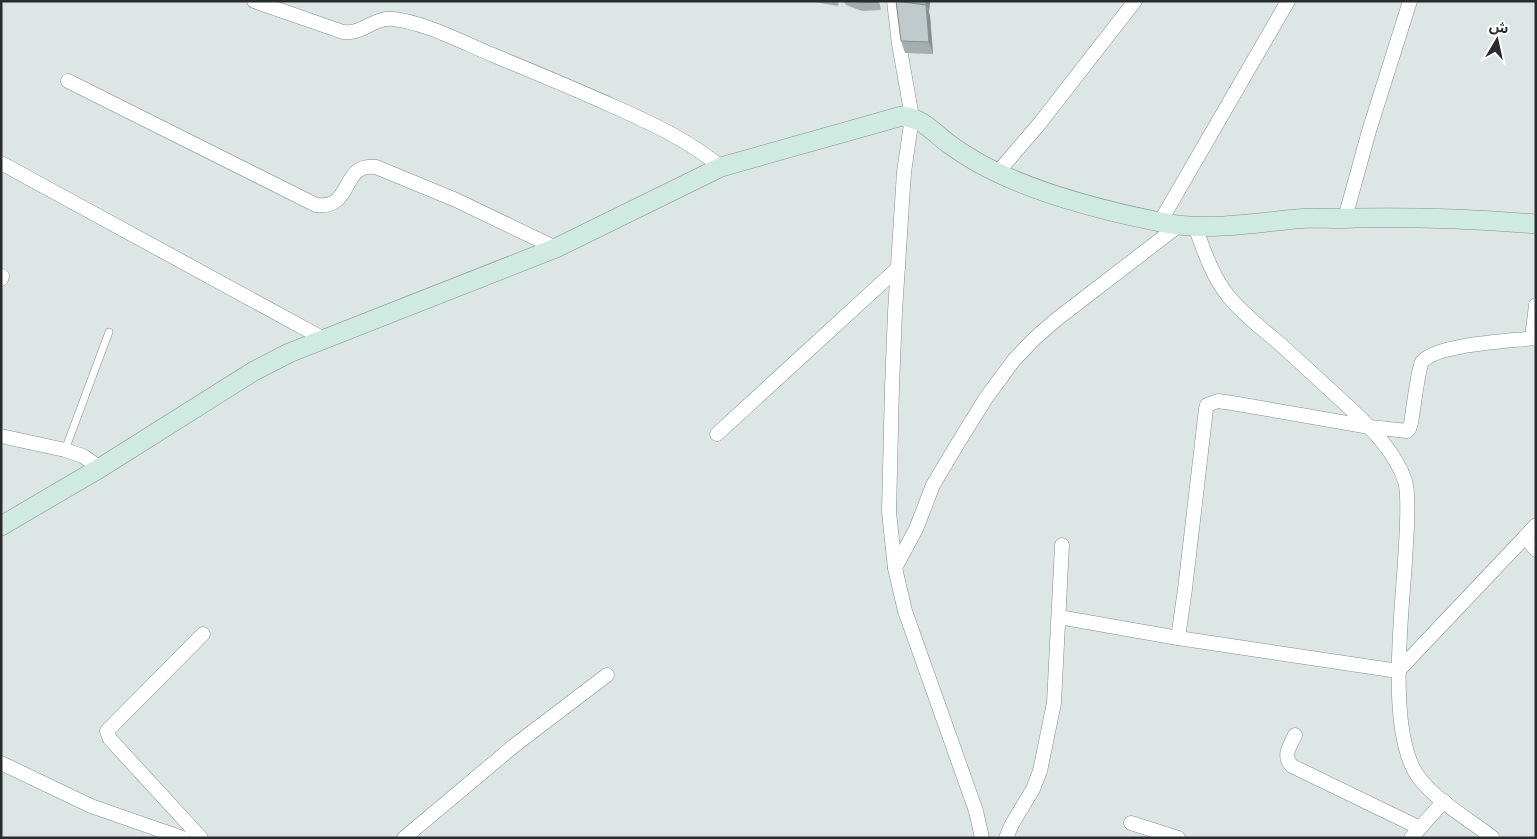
<svg xmlns="http://www.w3.org/2000/svg" width="1537" height="839" font-family="'Sofia Sans Condensed','Noto Sans Arabic',sans-serif">
  <style>
    .lines { fill: none; stroke-linecap: round; stroke-linejoin: round }
    .lane-casing { stroke: #848e8d; stroke-width: 8 }
    .street-casing { stroke: #848e8d; stroke-width: 15 }
    .secondary-casing { stroke: #848e8d; stroke-width: 20 }
    .lane { stroke: #fff; stroke-width: 7 }
    .street { stroke: #fff; stroke-width: 14 }
    .secondary { stroke: #cfeae0; stroke-width: 19 }
    .wall { fill: #a4aeaf }
    .shaded-wall { fill: #868d8f }
    .building { fill: #bfcacc; stroke: #868d8f }
  </style>
  <rect width="100%" height="100%" fill="#dce7e5"/>
  <g class="lines">
    <!-- lane casing -->
    <g class="lane-casing">
      <path id="lane" d="M65 450 109 332"/>
    </g>
    <!-- street casing -->
    <g class="street-casing">
      <g id="street">
        <path d="M254 1 343 32C362 35 373 17 393 19 424 22 464 43 493 55 534 72 575 89 615 107 655 125 686 139 721 167"/>
        <path d="M894 1 899 44 912 117 904 172 895 312 892 387 889 512 895 568 905 611 976 811 982 838"/>
        <path d="M68 81 316 205C354 210 340 162 376 167L456 200 556 248"/>
        <path d="M1 163 324 339"/>
        <path d="M998 172 1040 123 1135 1"/>
        <path d="M1345 218 1369 131 1410 1"/>
        <path d="M1160 222 1288 1"/>
        <path d="M1195 226C1204 251 1212 276 1229 297 1243 314 1262 329 1279 343 1303 365 1327 387 1351 409 1372 429 1396 453 1405 481 1410 498 1406 541 1405 561 1402 614 1386 737 1420 779 1438 802 1470 820 1493 838"/>
        <path d="M1 279 2 276"/>
        <path d="M1536 305 1533 330 1536 339"/>
        <path d="M717 434 898 268"/>
        <path d="M1 436 65 450 83 456 100 468"/>
        <path d="M1536 525 1525 537 1536 550"/>
        <path d="M895 568 916 529 933 485 958 443 986 398 1014 360 1035 338 1057 319 1178 226"/>
        <path d="M1059 617 1178 638 1398 671 1525 537"/>
        <path d="M1178 638 1185 589 1206 409 1207 405 1218 401 1232 403 1370 427 1407 431 1409 429 1411 423C1413 412 1418 369 1422 362 1435 344 1512 341 1535 338"/>
        <path d="M1295 735C1290 746 1282 756 1292 766L1420 828"/>
        <path d="M1 763 91 806 183 838"/>
        <path d="M1131 823 1178 838"/>
        <path d="M201 838 110 739 107 731 203 634"/>
        <path d="M404 838 515 745 607 675"/>
        <path d="M1006 838 1012 824 1033 789 1040 771 1054 703 1062 545"/>
        <path d="M1411 838 1444 801"/>
      </g>
    </g>
    <!-- secondary casing -->
    <g class="secondary-casing">
      <path id="secondary" d="M1 526 100 468 254 371 289 353 556 248 721 167 902 116C922 118 933 132 949 144 964 155 981 165 998 173 1049 197 1105 211 1160 222 1209 233 1260 221 1310 218 1325 218 1340 219 1355 218 1416 217 1475 219 1536 224"/>
    </g>
    <!-- lane -->
    <use href="#lane" class="lane"/>
    <!-- street -->
    <use href="#street" class="street"/>
    <!-- secondary -->
    <use href="#secondary" class="secondary"/>
  </g>
  <!-- wall -->
  <g class="wall">
    <path d="M809 1H839L838 6Z"/>
    <path d="M844 1H879L881 10 862 11 846 5Z"/>
    <path d="M896 1H930L929 12 930 16 933 54 905 53 901 41Z"/>
  </g>
  <!-- shaded-wall -->
  <g class="shaded-wall">
    <path d="M925 1H930L929 12Z"/>
    <path d="M926 5 930 16 933 54 929 42Z"/>
  </g>
  <!-- building -->
  <g class="building">
    <path d="M854 1H878V2L859 3Z"/>
    <path d="M896 1 926 5 929 42 901 41Z"/>
  </g>
  <!-- border -->
  <rect width="1537" height="839" fill="none" stroke="#282c2c" stroke-width="5"/>
  <!-- north arrow -->
  <g transform="translate(1497 40) rotate(9)" stroke="#ffffff" stroke-width="4" paint-order="stroke">
  <path d="M0-4L9 19L0 12L-9 19Z" fill="#282c2c"/>
  <text y="-8" font-size="14" font-weight="bold" text-anchor="middle" fill="#282c2c">ش</text>
  </g>
</svg>
